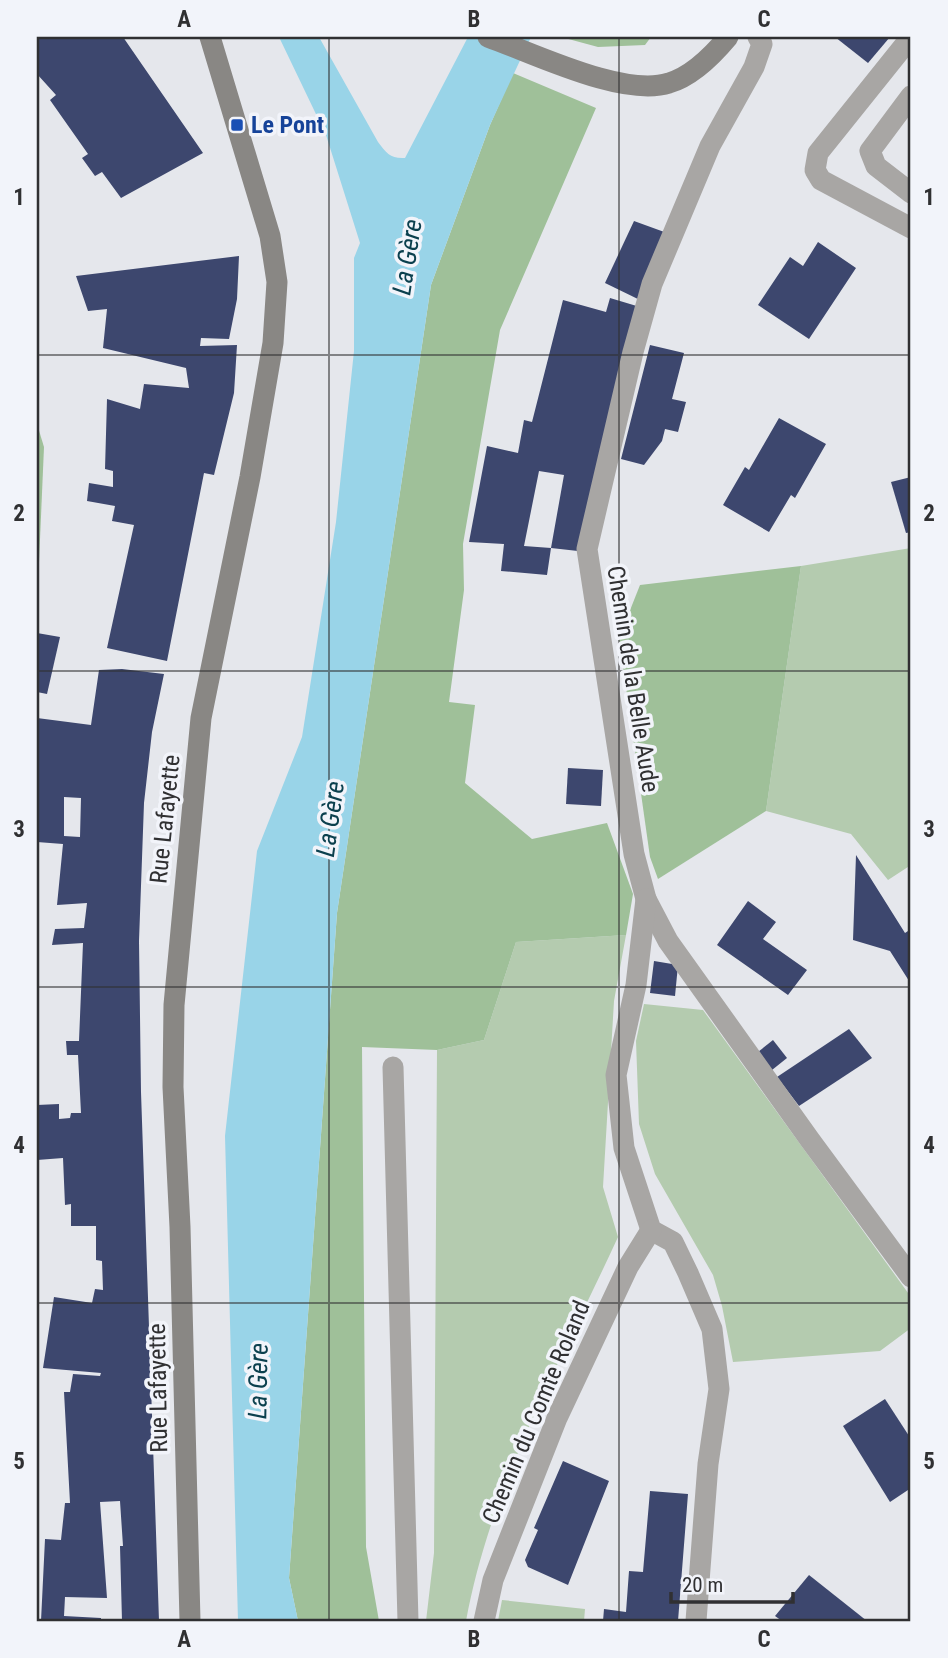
<svg xmlns="http://www.w3.org/2000/svg" width="948" height="1658" font-family="'Roboto Condensed',sans-serif">
  <style>
    .green { fill: #b4cbaf }
    .forest { fill: #9fc099 }
    .water { fill: #99d4e8 }
    .building { fill: #3d476e; fill-rule: evenodd }
    .lines { fill: none; stroke-linecap: round; stroke-linejoin: round }
    .lane { stroke: #a8a6a4; stroke-width: 21 }
    .street { stroke: #a8a6a4; stroke-width: 21 }
    .secondary { stroke: #898784; stroke-width: 21 }
    .grid { fill: none; stroke: #303032; stroke-width: 2; stroke-opacity: 0.55 }
    .transit-dot { fill: #1a4fb4; stroke: #f2f4fa; stroke-width: 2.5 }
    .labels { text-anchor: middle; dominant-baseline: central; stroke-width: 7; stroke-linejoin: round; paint-order: stroke }
    .transit-label { font-size: 24px; font-weight: bold; fill: #164399; stroke: #f2f4fa; text-anchor: start }
    .street-label { font-size: 24px; fill: #303032; stroke: #f2f4fa }
    .water-label { font-size: 26px; font-style: italic; fill: #0b404e; stroke: #f2f4fa }
    .neatline { fill: none; stroke: #303032; stroke-width: 2.5 }
    .grid-label { font-size: 23px; text-anchor: middle; font-weight: bold; fill: #303032 }
  </style>
  <rect width="100%" height="100%" fill="#e5e7ec"/>
  <!-- green -->
  <g class="green">
    <path d="M911 548V865L888 880 851 834 766 811 801 566Z"/>
    <path d="M626 935 614 1001 603 1187 618 1237C561 1361 491 1485 466 1621H426L434 1553 437 1050 484 1040 516 942Z"/>
    <path d="M644 1004 703 1010 911 1297V1328L880 1351 733 1362 722 1306 713 1275 655 1174 639 1124 636 1041Z"/>
    <path d="M502 1600 585 1609 584 1621H498Z"/>
  </g>
  <!-- forest -->
  <g class="forest">
    <path d="M561 37H651L645 45 598 47Z"/>
    <path d="M513 73 596 108 500 330 463 544 464 590 449 702 475 705 465 783 532 839 607 823 633 894 626 935 516 942 484 1040 437 1050 362 1047 366 1547 379 1621H298L289 1578 337 913 431 285 490 125Z"/>
    <path d="M37 424 44 447 37 609Z"/>
    <path d="M801 566 766 811 658 879 650 857 619 638 640 585Z"/>
  </g>
  <!-- water -->
  <path class="water" d="M279 37H319L378 142C386 153 391 159 405 158L468 37H531L490 125 431 285 337 913 289 1578 298 1621H238L225 1136 257 851 302 737 336 522 354 351V258L360 243 326 135Z"/>
  <!-- building -->
  <g class="building">
    <path d="M37 37H123L203 153 121 198 102 172 95 176 82 158 88 154 50 100 56 95 37 74Z"/>
    <path d="M835 37H890L868 63Z"/>
    <path d="M634 221 667 233 642 301 605 283Z"/>
    <path d="M818 242 856 268 809 339 758 305 790 257 803 266Z"/>
    <path d="M239 256 237 299 229 339 201 338 200 346 237 345 234 393 214 475 204 473 167 661 107 648 134 525 112 521 115 506 87 501 89 483 113 487V471L105 469 107 399 140 409 144 384 189 388 186 368 103 348 107 309 88 311 76 276Z"/>
    <path d="M610 298 640 307 578 551 551 548 564 475 539 471 524 546 551 548 547 575 501 571 504 544 469 542 487 446 518 453 524 420 532 422 563 300 606 312Z"/>
    <path d="M650 345 684 353 672 399 686 402 678 432 665 429 662 441 644 465 621 459Z"/>
    <path d="M779 418 826 444 795 498 791 495 769 532 723 505 745 467 749 470Z"/>
    <path d="M911 477V532L906 533 891 482Z"/>
    <path d="M37 633 60 637 47 694 37 692Z"/>
    <path d="M122 669 164 674 152 732 144 803 139 941 141 1092 159 1621H122L120 1546H123L120 1501 100 1502 107 1598 65 1597 64 1616 101 1618V1621H41L45 1539 61 1540 65 1503H70L64 1392H70L73 1374 100 1376 101 1373 43 1368 54 1297 92 1303 95 1289 103 1290 102 1261 96 1260V1226H71V1204L65 1205 63 1158 37 1160V1105L59 1104V1119L70 1118 71 1113H81L78 1055H67L66 1041H79L83 943 52 945 55 929 84 928 87 903 57 905 63 844 37 842V718L91 725 99 670ZM64 797 81 798 80 837 64 836Z"/>
    <path d="M568 768 603 770 601 806 566 804Z"/>
    <path d="M856 855 905 933 911 929V984L890 951 853 940Z"/>
    <path d="M748 901 776 922 763 939 807 970 788 995 717 945Z"/>
    <path d="M654 961 678 965 675 996 650 993Z"/>
    <path d="M849 1029 872 1058 799 1106 777 1077Z"/>
    <path d="M773 1040 787 1058 772 1070 758 1052Z"/>
    <path d="M885 1399 911 1439V1488L890 1502 843 1426Z"/>
    <path d="M563 1461 609 1481 568 1585 528 1567 525 1560 538 1530 534 1528Z"/>
    <path d="M650 1491 688 1494 678 1621H603L604 1609 626 1612 629 1571 643 1572Z"/>
    <path d="M809 1575 867 1621H782L775 1616Z"/>
  </g>
  <g class="lines">
    <!-- lane -->
    <g class="lane">
      <path d="M911 37 818 153 815 170 821 180 911 228"/>
      <path d="M911 96 870 151 876 166 911 193"/>
      <path d="M393 1067 408 1621"/>
    </g>
    <!-- street -->
    <g class="street">
      <path d="M758 37 762 44 754 67 710 146 652 284 633 352 587 549 634 854 646 899 668 941 810 1140 911 1277"/>
      <path d="M646 899 636 985 616 1075 624 1148 651 1230 673 1242 688 1273 712 1329 719 1389 708 1464 696 1621"/>
      <path d="M484 1621 493 1580 557 1418 628 1267 651 1230"/>
    </g>
    <!-- secondary -->
    <g class="secondary">
      <path d="M488 37C533 53 624 98 669 83 693 76 713 55 728 37"/>
      <path d="M190 1621 180 1227 173 1087 174 1005 201 718 250 477 273 343 277 282 270 236 210 37"/>
    </g>
  </g>
  <!-- grid -->
  <path class="grid" d="M329 37V1621M619 37V1621M37 355H911M37 671H911M37 987H911M37 1303H911"/>
  <!-- markers -->
  <rect class="transit-dot" x="230" y="118" width="14" height="14" rx="3.5"/>
  <g class="labels">
    <!-- transit labels -->
    <g class="transit-label">
      <text x="251" y="125">Le Pont</text>
    </g>
    <!-- street labels -->
    <g class="street-label">
      <text transform="translate(633 679) rotate(81)">Chemin de la Belle Aude</text>
      <text transform="translate(165 819) rotate(-84)">Rue Lafayette</text>
      <text transform="translate(158 1388) rotate(-91)">Rue Lafayette</text>
      <text transform="translate(536 1412) rotate(-67)">Chemin du Comte Roland</text>
    </g>
    <!-- water labels -->
    <g class="water-label">
      <text transform="translate(407 257) rotate(-81)">La Gère</text>
      <text transform="translate(330 819) rotate(-82)">La Gère</text>
      <text transform="translate(258 1381) rotate(-89)">La Gère</text>
    </g>
  </g>
  <!-- border -->
  <rect width="948" height="1658" fill="none" stroke="#f2f4fa" stroke-width="77"/>
  <!-- scale -->
  <path d="M671 1592v10h122v-10" fill="none" stroke="#303032" stroke-width="3.5"/>
  <text x="682" y="1592" font-size="21" fill="#303032" stroke="#f2f4fa" stroke-width="5" paint-order="stroke">20 m</text>
  <rect x="38" y="38" width="871" height="1582" class="neatline"/>
  <g class="grid-label">
    <text x="184" y="27">A</text>
    <text x="474" y="27">B</text>
    <text x="764" y="27">C</text>
    <text x="19" y="205">1</text>
    <text x="929" y="205">1</text>
    <text x="19" y="521">2</text>
    <text x="929" y="521">2</text>
    <text x="19" y="837">3</text>
    <text x="929" y="837">3</text>
    <text x="19" y="1153">4</text>
    <text x="929" y="1153">4</text>
    <text x="19" y="1469">5</text>
    <text x="929" y="1469">5</text>
    <text x="184" y="1647">A</text>
    <text x="474" y="1647">B</text>
    <text x="764" y="1647">C</text>
  </g>
</svg>
